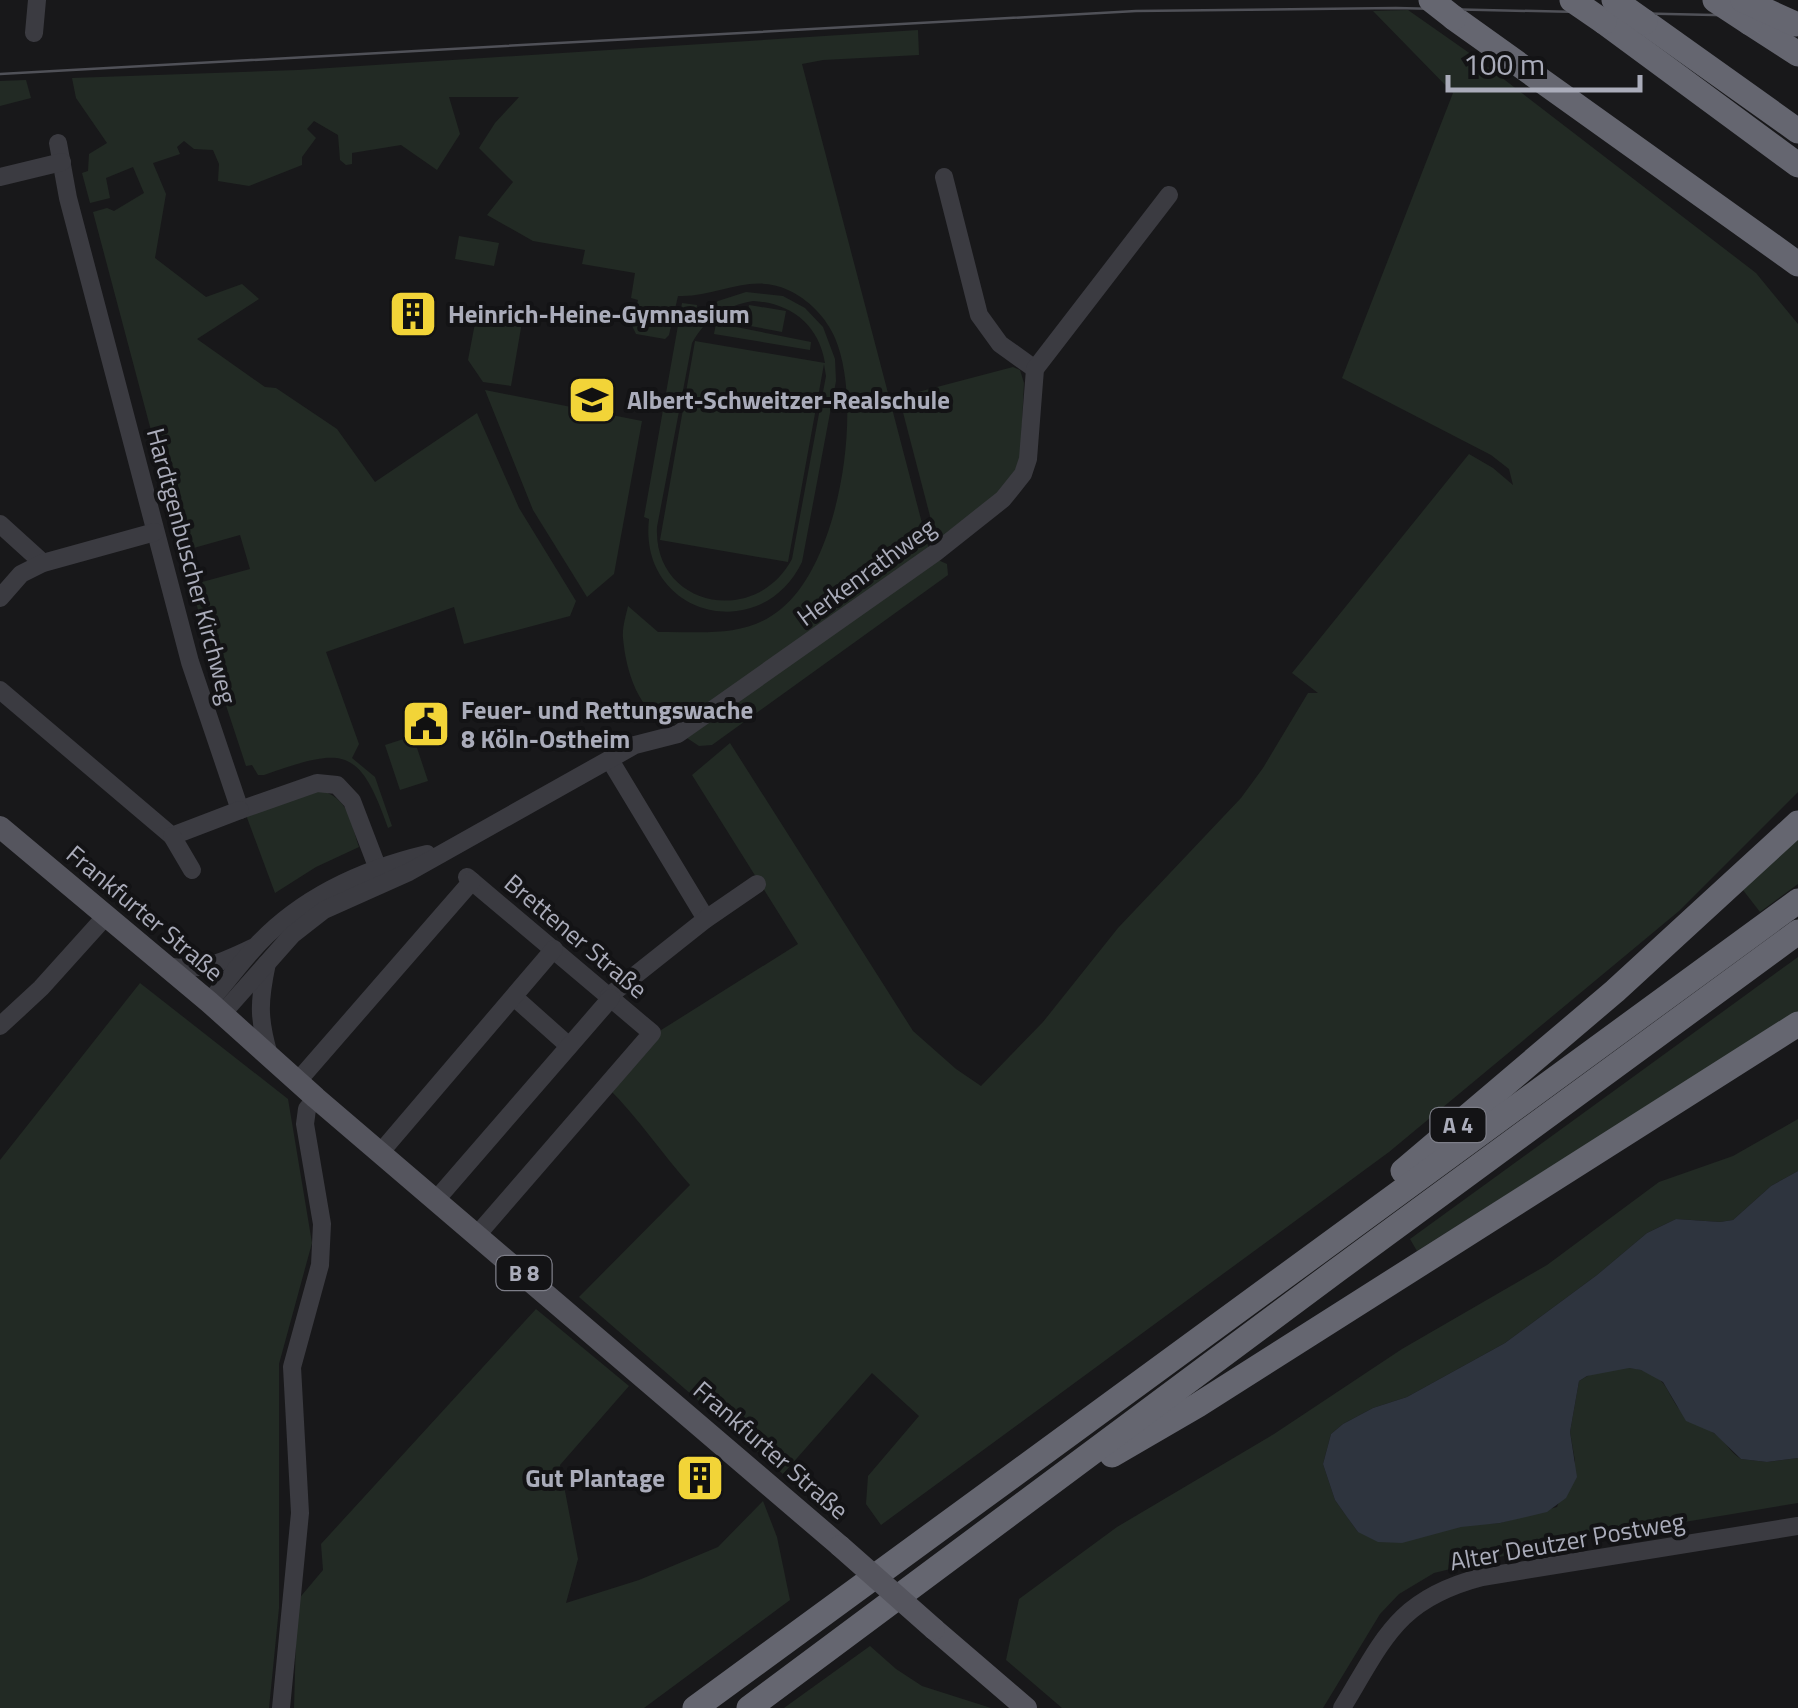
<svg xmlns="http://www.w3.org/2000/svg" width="1798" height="1708" font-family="'Titillium Web',sans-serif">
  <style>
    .green { fill: #222a24; fill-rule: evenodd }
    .water { fill: #2e343e }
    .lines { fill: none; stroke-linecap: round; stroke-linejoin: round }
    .minor { stroke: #3b3b41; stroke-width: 18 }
    .major { stroke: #55555e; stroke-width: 22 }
    .highway { stroke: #656670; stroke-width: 25 }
    .tram { stroke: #505158; stroke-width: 2.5 }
    .major-bridge { stroke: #55555e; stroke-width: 22 }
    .highway-bridge { stroke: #656670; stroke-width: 25 }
    .labels { text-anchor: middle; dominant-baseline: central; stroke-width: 8; stroke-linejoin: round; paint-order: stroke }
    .shield { fill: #131315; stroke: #7d7e88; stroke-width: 2.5 }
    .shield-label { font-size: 22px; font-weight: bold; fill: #aaacba }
    .poi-label { font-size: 25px; font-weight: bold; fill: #aaacba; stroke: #131315; text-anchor: start }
    .street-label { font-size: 25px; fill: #aaacba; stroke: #131315 }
  </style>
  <rect width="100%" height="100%" fill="#18181a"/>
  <!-- green -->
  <g class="green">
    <path d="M1408 10 1475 57 1756 273 1798 324V792L1679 911 1389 1152 881 1525 866 1504 868 1476 919 1416 872 1373 783 1474 579 1297 690 1185C661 1153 639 1118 607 1087L658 1032 798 944 692 775 730 743 913 1031 956 1069 981 1086 1043 1022 1118 928 1241 798 1263 768 1308 693H1318L1292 673 1469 454 1493 468 1513 485 1509 469 1491 455 1342 378 1453 93 1373 11Z"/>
    <path d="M918 30 919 55 823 60 802 64 929 550 739 685 671 726C638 712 626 671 623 638 622 628 626 615 628 606L658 632C701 631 745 639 781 609 840 562 864 406 835 338 826 317 808 299 788 290 750 272 716 298 678 296L669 335 665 339 636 334 623 307 636 309 638 300 631 298 635 273 582 264 585 250 533 241 487 215 513 182 479 148 495 123 519 97H449L460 134 437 170 401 145 352 153V164L346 165 340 160 338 135 314 121 307 129 316 138 302 157V165L249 186 218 181 219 164 213 150 194 149 184 141 177 147 180 154 153 163 166 194 155 258 206 297 242 284 259 299 197 339 265 387 276 388 337 429 375 482 477 413 519 508 576 601 570 616 464 644 454 607 326 652 359 744 352 758 375 777 392 826 388 828C359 744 342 748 264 775H258L252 765 246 766 214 669 187 569 196 567 202 582 250 569 240 535 183 551 93 212 107 208 114 211 144 193 133 167 106 178 110 198 90 203 82 173 88 171 89 154 107 143 76 98 72 78 298 70Z"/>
    <path d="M26 80 31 98 0 106V81Z"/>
    <path d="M459 236 499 243 494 266 455 259Z"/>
    <path d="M746 292 783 296 805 308 823 327 835 359 836 381 802 562C760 648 638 615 649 519L644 517 682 303 697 305 695 321 718 301ZM753 301C791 303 819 325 825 363L695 341 660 540 788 562 824 364 826 376 792 559C755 628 653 607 657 527L692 343C706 318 725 306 753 301Z"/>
    <path d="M749 305 786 311 782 332 745 325Z"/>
    <path d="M496 312 522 322 511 386 483 382 468 360 476 318 493 321Z"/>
    <path d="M716 323 811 342 810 350 714 334Z"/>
    <path d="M1013 367 1020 370 1024 383 1020 464 995 498 943 540 936 539 899 397Z"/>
    <path d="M485 390 642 421 614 574 587 597 533 510Z"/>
    <path d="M938 560 947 564 948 575 712 745 699 746 687 738Z"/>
    <path d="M413 736 428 781 400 790 385 745Z"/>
    <path d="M318 790C349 797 350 820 359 847L316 867 275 893 246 815Z"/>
    <path d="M1798 834V884L1760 912 1743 890Z"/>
    <path d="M1798 957V1012L1417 1251 1410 1239Z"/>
    <path d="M140 983 288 1099 312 1243 279 1364V1608L269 1708H0V1160Z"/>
    <path d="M1798 1119V1171L1771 1186 1733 1220 1720 1222 1676 1219 1647 1233 1597 1275 1505 1343 1407 1397 1373 1408 1343 1424 1331 1434 1323 1464 1335 1500 1358 1532 1500 1523 1557 1507 1575 1461 1570 1432 1579 1381C1600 1366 1639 1361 1660 1380 1669 1388 1672 1402 1681 1411 1695 1427 1707 1426 1719 1437 1727 1444 1731 1453 1741 1459L1767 1462 1798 1458V1503L1553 1544 1434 1573 1399 1594 1380 1614 1323 1708H1062L1006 1660 1019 1599 1117 1527 1274 1434 1402 1349 1547 1265 1659 1182 1733 1156Z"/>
    <path d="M536 1309 629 1386 560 1465 578 1559 566 1603 639 1580 718 1547 763 1501 777 1537 790 1600 644 1708H294L297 1601 323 1570 321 1544Z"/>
    <path d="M870 1646 896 1669 922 1686 991 1708H784Z"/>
  </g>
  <!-- water -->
  <path class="water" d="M1798 1171V1458L1767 1462 1741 1459 1714 1433 1686 1421 1663 1382 1641 1370 1629 1368 1587 1376 1579 1381 1570 1432 1577 1477 1566 1498 1547 1512 1500 1523 1461 1527 1402 1543 1378 1542 1358 1532 1347 1517 1335 1500 1323 1464 1331 1434 1343 1424 1373 1408 1407 1397 1505 1343 1597 1275 1647 1233 1676 1219 1720 1222 1733 1220 1771 1186Z"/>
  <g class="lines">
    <!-- minor -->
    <g class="minor">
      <path d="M34 33 37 0"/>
      <path d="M58 143 68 198 190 662 240 810 317 783 337 785 352 801 383 882"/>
      <path d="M0 177 62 162"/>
      <path d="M944 177 979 315 1000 344 1035 369"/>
      <path d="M0 524 43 563"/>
      <path d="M0 598 21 574 43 563 155 532"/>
      <path d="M0 690 172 836 240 810"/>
      <path d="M610 760 706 919"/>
      <path d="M172 836 192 870"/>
      <path d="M467 877 652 1033 477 1235"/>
      <path d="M267 963C259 1001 258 1018 269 1055"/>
      <path d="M167 966C201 972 221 963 252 948"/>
      <path d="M609 996 706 919 757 884"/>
      <path d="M514 997 569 1046"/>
      <path d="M209 1002C226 983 241 962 259 943 304 896 364 869 427 854"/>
      <path d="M222 1014 292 935 324 910 409 872 635 745 678 734 935 553 1003 499 1023 474 1028 459 1035 369 1169 195"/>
      <path d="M0 1026 41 988 105 917"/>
      <path d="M297 1082 472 881"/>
      <path d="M380 1153 554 949"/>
      <path d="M435 1201 611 998"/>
      <path d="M281 1708 300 1513 292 1367 320 1265 322 1224 305 1124 307 1109 316 1098"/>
      <path d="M1342 1708C1384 1639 1397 1599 1482 1577L1798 1526"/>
    </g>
    <!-- major -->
    <g class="major">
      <path d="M0 827 209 1002 316 1098 840 1546"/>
      <path d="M934 1629 1026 1708"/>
    </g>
    <!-- highway -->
    <g class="highway">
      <path d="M1454 18 1798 264"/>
      <path d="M1604 22 1798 165"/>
      <path d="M1645 22 1798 131"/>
      <path d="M1750 23 1798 54"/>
      <path d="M1403 1171 1615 991 1798 823"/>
      <path d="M1112 1455 1198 1405 1798 1024"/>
      <path d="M695 1708 1798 901"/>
      <path d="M749 1708 1336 1271 1798 932"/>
    </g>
    <!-- tram -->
    <path class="tram" d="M0 74 1136 11 1396 8 1798 17"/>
    <!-- major-bridge -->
    <path class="major-bridge" d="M840 1546 934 1629"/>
    <!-- highway-bridge -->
    <g class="highway-bridge">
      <path d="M1431 0 1454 18"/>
      <path d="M1572 0 1604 22"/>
      <path d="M1614 0 1645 22"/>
      <path d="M1715 0 1750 23"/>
      <path d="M1743 0 1795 24"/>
    </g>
  </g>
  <!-- icons -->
  <defs>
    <g id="building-square" transform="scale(2.5)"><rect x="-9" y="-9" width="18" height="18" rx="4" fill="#f2d438" stroke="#131315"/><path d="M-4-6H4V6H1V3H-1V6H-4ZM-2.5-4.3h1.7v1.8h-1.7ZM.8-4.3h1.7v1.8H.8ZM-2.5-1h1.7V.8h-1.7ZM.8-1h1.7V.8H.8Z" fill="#111"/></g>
    <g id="school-square" transform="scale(2.5)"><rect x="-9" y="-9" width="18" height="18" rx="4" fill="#f2d438" stroke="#131315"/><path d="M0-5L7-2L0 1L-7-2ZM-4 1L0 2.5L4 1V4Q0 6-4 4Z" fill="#111"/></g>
    <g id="civic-square" transform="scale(2.5)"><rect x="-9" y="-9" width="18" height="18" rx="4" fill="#f2d438" stroke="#131315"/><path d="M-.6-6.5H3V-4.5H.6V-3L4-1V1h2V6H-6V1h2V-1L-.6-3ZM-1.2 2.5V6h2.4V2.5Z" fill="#111"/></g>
  </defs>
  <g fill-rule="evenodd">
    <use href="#building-square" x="413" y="314"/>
    <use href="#school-square" x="592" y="400"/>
    <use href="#civic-square" x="426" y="724"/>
    <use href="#building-square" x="700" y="1478"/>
  </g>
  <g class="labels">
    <!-- shield labels -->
    <g class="shield">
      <rect x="1430.5" y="1108" width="55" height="34" rx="8"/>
      <rect x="496.5" y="1256" width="55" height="34" rx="8"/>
    </g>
    <g class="shield-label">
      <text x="1458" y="1125">A 4</text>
      <text x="524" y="1273">B 8</text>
    </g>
    <!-- poi labels -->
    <g class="poi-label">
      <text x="448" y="314">Heinrich-Heine-Gymnasium</text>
      <text x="627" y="400">Albert-Schweitzer-Realschule</text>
      <text x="461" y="710">Feuer- und Rettungswache<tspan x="461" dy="29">8 Köln-Ostheim</tspan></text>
      <text x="665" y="1478" text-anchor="end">Gut Plantage</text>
    </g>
    <!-- street labels -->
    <g class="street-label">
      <text transform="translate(192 566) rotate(75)">Hardtgenbuscher Kirchweg</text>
      <text transform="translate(866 572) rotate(-36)">Herkenrathweg</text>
      <text transform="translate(145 913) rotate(40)">Frankfurter Straße</text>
      <text transform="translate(576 936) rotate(40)">Brettener Straße</text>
      <text transform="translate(771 1450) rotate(41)">Frankfurter Straße</text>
      <text transform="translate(1567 1541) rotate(-10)">Alter Deutzer Postweg</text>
    </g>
  </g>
  <!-- scale -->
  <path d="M1448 75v15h192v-15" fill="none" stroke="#aaacba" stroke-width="5"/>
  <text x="1463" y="75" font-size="30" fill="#aaacba" stroke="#131315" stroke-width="8" paint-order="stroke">100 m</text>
</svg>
